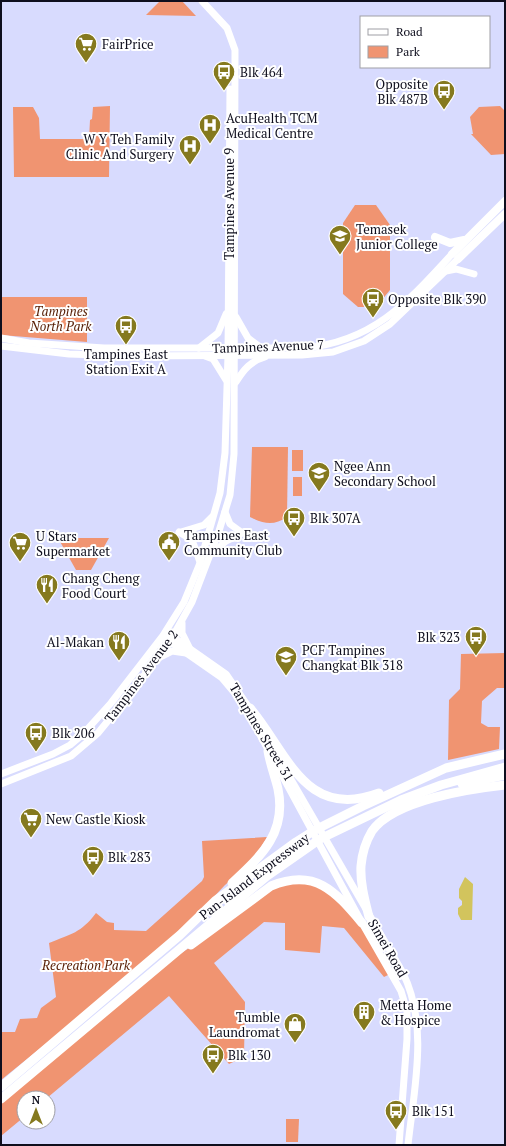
<svg xmlns="http://www.w3.org/2000/svg" width="506" height="1146" font-family="'PT Serif',serif">
  <style>
    .green { fill: #f09471 }
    .water { fill: #d2c45d }
    .lines { fill: none; stroke-linecap: round; stroke-linejoin: round }
    .secondary { stroke: #fff; stroke-width: 7 }
    .primary { stroke: #fff; stroke-width: 8 }
    .motorway { stroke: #fff; stroke-width: 9 }
    .labels { text-anchor: middle; dominant-baseline: central; stroke-width: 4; stroke-linejoin: round; paint-order: stroke }
    .poi-label { font-size: 13px; fill: #0e0e1d; stroke: #fff; text-anchor: start }
    .street-label { font-size: 13px; fill: #0e0e1d; stroke: #fff }
    .park-label { font-size: 13px; font-style: italic; fill: #561c02; stroke: #fff }
  </style>
  <rect width="100%" height="100%" fill="#d8dbfe"/>
  <!-- green -->
  <g class="green">
    <path d="M160 1H182L196 16 146 15Z"/>
    <path d="M110 106 109 177H14L13 107H33L39 118 40 139H89L90 120 92 119 93 107Z"/>
    <path d="M500 106 505 111V154L491 155 471 134H473L470 117 479 107Z"/>
    <path d="M355 205H376L390 225V290L376 307H358L343 294V223Z"/>
    <path d="M1 297H87V342L1 335Z"/>
    <path d="M252 447H288L287 517C274 526 264 524 250 517Z"/>
    <rect x="292" y="450" width="11" height="21"/>
    <rect x="293" y="477" width="9" height="19"/>
    <path d="M58 538H109L91 570H76Z"/>
    <path d="M505 653V688H497L482 701 481 723 488 727H500L499 749 448 760 449 700 460 689 461 654Z"/>
    <path d="M267 837 252 862 225 885 193 919 58 1034 1 1080V1032H15L20 1019 37 1018 41 1008 56 997 49 943C71 934 81 933 96 913L107 922 114 923V930L146 931 202 881 204 877 202 841Z"/>
    <path d="M297 880 323 887 360 924 390 974 384 977 344 928 322 926 320 953 285 950V923L264 922 214 963 245 1002 244 1057 229 1064 169 996 47 1098H24V1117L1 1136V1101L158 968 203 939 271 888Z"/>
    <path d="M286 1119H299L298 1142H286Z"/>
  </g>
  <!-- water -->
  <path class="water" d="M465 877 473 884 472 920H461L458 914V908L462 905V901L459 898V889Z"/>
  <g class="lines">
    <!-- secondary -->
    <g class="secondary">
      <path d="M446 271 456 269 474 274"/>
      <path d="M236 317 248 338 260 347"/>
      <path d="M1 338 29 343 104 348H304C373 342 408 302 452 254"/>
      <path d="M1 346 69 354 132 356 302 355 333 352 364 341 390 324 458 259"/>
      <path d="M199 348 218 333 226 314"/>
      <path d="M205 356 213 359 226 380"/>
      <path d="M236 382C244 369 251 361 265 357"/>
      <path d="M225 512 230 524 241 532"/>
      <path d="M179 532 192 540 200 562"/>
      <path d="M181 532 204 525 212 517"/>
      <path d="M213 553 226 541 244 532"/>
      <path d="M182 623V633L189 647"/>
      <path d="M169 634 226 674 252 712"/>
      <path d="M166 639 222 678 238 697"/>
      <path d="M160 657 172 651 186 653"/>
      <path d="M245 707 362 923 401 991 407 1011V1039L399 1145"/>
      <path d="M267 738 403 973C429 1026 414 1089 408 1145"/>
      <path d="M1 774 53 754 70 745 83 734 111 703 162 637 184 602 200 563 220 493 225 453 228 355 230 89"/>
      <path d="M1 784 71 756 98 733 134 689 173 636 192 602 219 531 230 495 234 454 235 50 227 28 202 1"/>
    </g>
    <!-- primary -->
    <g class="primary">
      <path d="M435 237 450 243 464 240"/>
      <path d="M452 254 505 201"/>
      <path d="M458 259 505 214"/>
    </g>
    <!-- motorway -->
    <g class="motorway">
      <path d="M250 708C288 753 305 821 379 793"/>
      <path d="M462 784 505 775"/>
      <path d="M232 883C261 856 287 833 278 789 275 776 270 764 268 751"/>
      <path d="M369 917C365 901 360 883 361 866 362 854 366 841 372 831 394 800 469 789 505 785"/>
      <path d="M191 945 271 886C315 868 335 891 362 923"/>
      <path d="M1 1087 180 935 215 901 296 842 315 830 363 806 446 768 505 754"/>
      <path d="M1 1099 267 876 320 839 401 800 441 785 505 767"/>
    </g>
  </g>
  <!-- icons -->
  <defs>
    <g id="supermarket-pin" transform="scale(1.15)"><path d="M0 17L-7.5 6A9.5 9.5 0 1 1 7.5 6Z" fill="#85791e" stroke="#fff"/><path d="M-6-5.5h2.5l.6 2H6L4.5 2H-2.5L-4.4-4H-6ZM-1.5 3.2a1.3 1.3 0 1 0 .1 0ZM3 3.2a1.3 1.3 0 1 0 .1 0Z" fill="#fff"/></g>
    <g id="bus-pin" transform="scale(1.15)"><path d="M0 17L-7.5 6A9.5 9.5 0 1 1 7.5 6Z" fill="#85791e" stroke="#fff"/><path d="M-5-6H5V4H4V6H2V4H-2V6H-4V4H-5ZM-3.5-4V0h7V-4ZM-3.5 1.2v1.5H-2V1.2ZM2 1.2v1.5H3.5V1.2Z" fill="#fff"/></g>
    <g id="hospital-pin" transform="scale(1.15)"><path d="M0 17L-7.5 6A9.5 9.5 0 1 1 7.5 6Z" fill="#85791e" stroke="#fff"/><path d="M-5-5h3v3.5h4V-5h3V5h-3V1.5h-4V5h-3Z" fill="#fff"/></g>
    <g id="university-pin" transform="scale(1.15)"><path d="M0 17L-7.5 6A9.5 9.5 0 1 1 7.5 6Z" fill="#85791e" stroke="#fff"/><path d="M0-5L7-2L0 1L-7-2ZM-4 1L0 2.5L4 1V4Q0 6-4 4Z" fill="#fff"/></g>
    <g id="school-pin" transform="scale(1.15)"><path d="M0 17L-7.5 6A9.5 9.5 0 1 1 7.5 6Z" fill="#85791e" stroke="#fff"/><path d="M0-5L7-2L0 1L-7-2ZM-4 1L0 2.5L4 1V4Q0 6-4 4Z" fill="#fff"/></g>
    <g id="civic-pin" transform="scale(1.15)"><path d="M0 17L-7.5 6A9.5 9.5 0 1 1 7.5 6Z" fill="#85791e" stroke="#fff"/><path d="M-.6-6.5H3V-4.5H.6V-3L4-1V1h2V6H-6V1h2V-1L-.6-3ZM-1.2 2.5V6h2.4V2.5Z" fill="#fff"/></g>
    <g id="restaurant-pin" transform="scale(1.15)"><path d="M0 17L-7.5 6A9.5 9.5 0 1 1 7.5 6Z" fill="#85791e" stroke="#fff"/><path d="M-5-6h1v4h1v-4h1v4h1v-4h1v5L-1.5 .5V6h-2V.5L-5-1ZM5-6V6H3V1.5H1.5Q1.5-4 5-6Z" fill="#fff"/></g>
    <g id="building-pin" transform="scale(1.15)"><path d="M0 17L-7.5 6A9.5 9.5 0 1 1 7.5 6Z" fill="#85791e" stroke="#fff"/><path d="M-4-6H4V6H1V3H-1V6H-4ZM-2.5-4.3h1.7v1.8h-1.7ZM.8-4.3h1.7v1.8H.8ZM-2.5-1h1.7V.8h-1.7ZM.8-1h1.7V.8H.8Z" fill="#fff"/></g>
    <g id="shop-pin" transform="scale(1.15)"><path d="M0 17L-7.5 6A9.5 9.5 0 1 1 7.5 6Z" fill="#85791e" stroke="#fff"/><path d="M-5-2.5h2.3a2.7 3.5 0 0 1 5.4 0H5L5.5 6h-11ZM-1.5-2.5h3a1.5 2.3 0 0 0-3 0Z" fill="#fff"/></g>
  </defs>
  <g fill-rule="evenodd">
    <use href="#supermarket-pin" x="86" y="44"/>
    <use href="#bus-pin" x="224" y="72"/>
    <use href="#bus-pin" x="444" y="91"/>
    <use href="#hospital-pin" x="210" y="125"/>
    <use href="#hospital-pin" x="190" y="146"/>
    <use href="#university-pin" x="340" y="236"/>
    <use href="#bus-pin" x="373" y="299"/>
    <use href="#bus-pin" x="126" y="326"/>
    <use href="#school-pin" x="319" y="473"/>
    <use href="#bus-pin" x="294" y="518"/>
    <use href="#civic-pin" x="169" y="542"/>
    <use href="#supermarket-pin" x="20" y="543"/>
    <use href="#restaurant-pin" x="47" y="585"/>
    <use href="#bus-pin" x="476" y="637"/>
    <use href="#restaurant-pin" x="119" y="642"/>
    <use href="#school-pin" x="286" y="657"/>
    <use href="#bus-pin" x="36" y="733"/>
    <use href="#supermarket-pin" x="31" y="819"/>
    <use href="#bus-pin" x="93" y="857"/>
    <use href="#building-pin" x="364" y="1012"/>
    <use href="#shop-pin" x="295" y="1024"/>
    <use href="#bus-pin" x="213" y="1055"/>
    <use href="#bus-pin" x="396" y="1111"/>
  </g>
  <g class="labels">
    <!-- poi labels -->
    <g class="poi-label">
      <text x="102" y="44">FairPrice</text>
      <text x="240" y="72">Blk 464</text>
      <text x="428" y="84" text-anchor="end">Opposite<tspan x="428" dy="15">Blk 487B</tspan></text>
      <text x="226" y="118">AcuHealth TCM<tspan x="226" dy="15">Medical Centre</tspan></text>
      <text x="174" y="139" text-anchor="end">W Y Teh Family<tspan x="174" dy="15">Clinic And Surgery</tspan></text>
      <text x="356" y="229">Temasek<tspan x="356" dy="15">Junior College</tspan></text>
      <text x="388" y="299">Opposite Blk 390</text>
      <text x="126" y="354" text-anchor="middle">Tampines East<tspan x="126" dy="15">Station Exit A</tspan></text>
      <text x="334" y="466">Ngee Ann<tspan x="334" dy="15">Secondary School</tspan></text>
      <text x="310" y="518">Blk 307A</text>
      <text x="184" y="535">Tampines East<tspan x="184" dy="15">Community Club</tspan></text>
      <text x="36" y="536">U Stars<tspan x="36" dy="15">Supermarket</tspan></text>
      <text x="62" y="578">Chang Cheng<tspan x="62" dy="15">Food Court</tspan></text>
      <text x="460" y="637" text-anchor="end">Blk 323</text>
      <text x="104" y="642" text-anchor="end">Al-Makan</text>
      <text x="302" y="650">PCF Tampines<tspan x="302" dy="15">Changkat Blk 318</tspan></text>
      <text x="52" y="733">Blk 206</text>
      <text x="46" y="819">New Castle Kiosk</text>
      <text x="108" y="857">Blk 283</text>
      <text x="380" y="1005">Metta Home<tspan x="380" dy="15">&amp; Hospice</tspan></text>
      <text x="280" y="1017" text-anchor="end">Tumble<tspan x="280" dy="15">Laundromat</tspan></text>
      <text x="228" y="1055">Blk 130</text>
      <text x="412" y="1111">Blk 151</text>
    </g>
    <!-- street labels -->
    <g class="street-label">
      <text transform="translate(229 204) rotate(-90)">Tampines Avenue 9</text>
      <text transform="translate(268 346) rotate(-2)">Tampines Avenue 7</text>
      <text transform="translate(141 676) rotate(-53)">Tampines Avenue 2</text>
      <text transform="translate(262 732) rotate(59)">Tampines Street 31</text>
      <text transform="translate(254 876) rotate(-37)">Pan-Island Expressway</text>
      <text transform="translate(388 948) rotate(60)">Simei Road</text>
    </g>
    <!-- park labels -->
    <g class="park-label">
      <text x="61" y="311">Tampines<tspan x="61" dy="15">North Park</tspan></text>
      <text x="86" y="965">Recreation Park</text>
    </g>
  </g>
  <!-- border -->
  <rect width="506" height="1146" fill="none" stroke="#0e0e1d" stroke-width="4"/>
  <!-- legend -->
  <rect x="360" y="16" width="130" height="52" fill="#ffffff" stroke="#9f9fa5"/>
  <rect x="368" y="29" width="20" height="6" fill="#ffffff" stroke="#9f9fa5"/>
  <text x="396" y="36" font-size="12" fill="#0e0e1d">Road</text>
  <rect x="368" y="46" width="20" height="12" fill="#f09471" stroke="#9f9fa5"/>
  <text x="396" y="56" font-size="12" fill="#0e0e1d">Park</text>
  <!-- north arrow -->
  <g transform="translate(36 1110)"><circle r="19" fill="#ffffff" stroke="#9f9fa5"/>
  <path d="M0-3L7 15L0 10L-7 15Z" fill="#85791e"/>
  <text y="-6" font-size="11" font-weight="bold" text-anchor="middle" fill="#0e0e1d">N</text>
  </g>
</svg>
